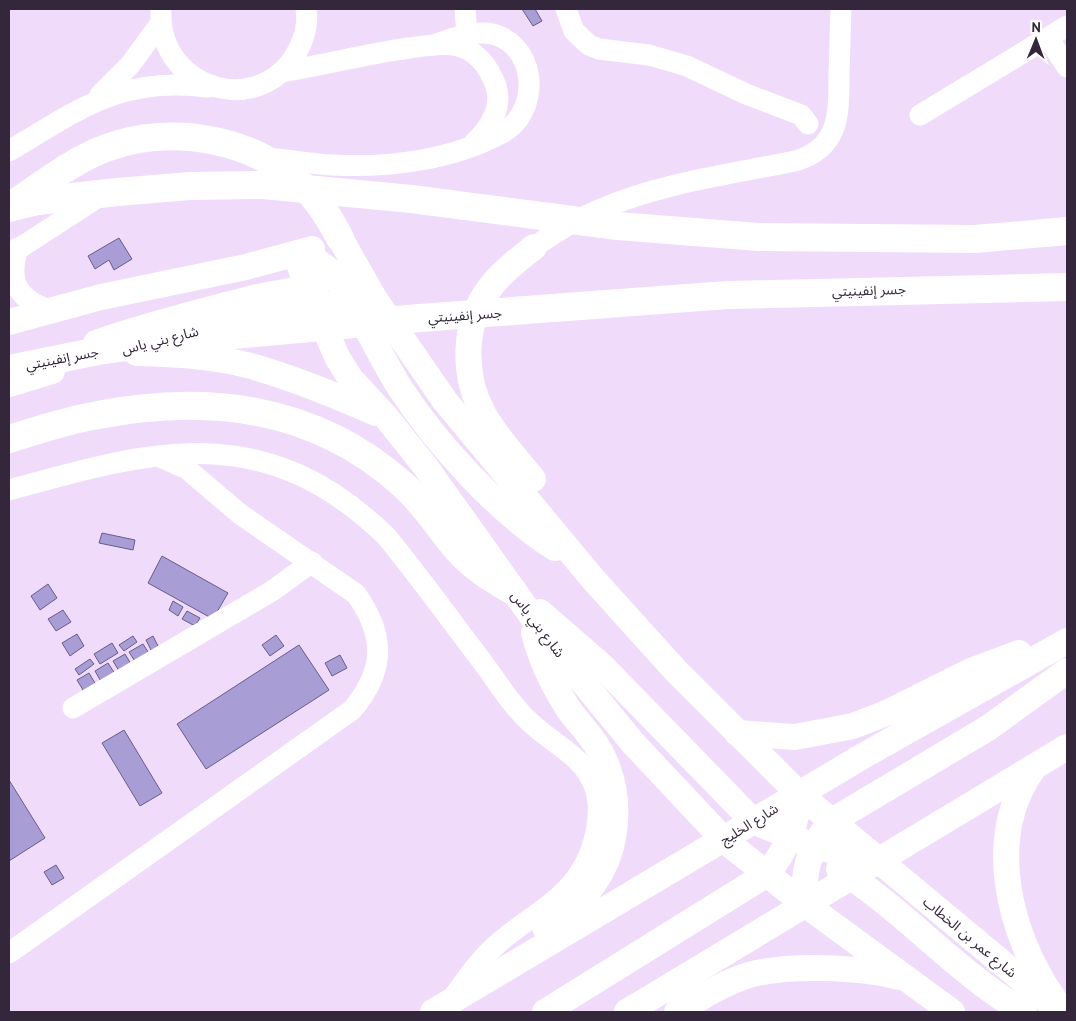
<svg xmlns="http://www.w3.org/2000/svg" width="1076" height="1021" font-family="'PT Sans','Noto Sans Arabic',sans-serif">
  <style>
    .building { fill: #a89dd5; stroke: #685c8f }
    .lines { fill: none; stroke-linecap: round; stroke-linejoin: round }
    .minor { stroke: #fff; stroke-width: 21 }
    .major { stroke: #fff; stroke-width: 26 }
    .highway { stroke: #fff; stroke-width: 28 }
    .labels { text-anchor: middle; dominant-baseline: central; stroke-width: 5; stroke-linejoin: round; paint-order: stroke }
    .street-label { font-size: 14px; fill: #34273b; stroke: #fff }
  </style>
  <rect width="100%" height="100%" fill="#f0dbfb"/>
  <!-- building -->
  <g class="building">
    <path d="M522 9H535L542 21 533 26Z"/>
    <path d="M119 238 132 259 114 270 109 260 95 269 88 256Z"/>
    <path d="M102 533 135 540 133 550 99 543Z"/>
    <path d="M162 556 228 593 213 619 148 583Z"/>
    <path d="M48 584 57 598 40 610 31 596Z"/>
    <path d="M173 601 183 607 178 616 169 610Z"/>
    <path d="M63 610 71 622 56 631 48 619Z"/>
    <path d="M187 611 200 618 195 626 182 619Z"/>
    <path d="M77 634 84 646 70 656 62 643Z"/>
    <path d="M276 635 284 646 270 656 262 645Z"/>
    <path d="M133 636 137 642 124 651 119 645Z"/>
    <path d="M153 636 160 650 153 654 146 640Z"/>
    <path d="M112 643 118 653 100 664 94 654Z"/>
    <path d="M143 644 152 658 138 666 129 652Z"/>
    <path d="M299 645 329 690 206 769 177 724Z"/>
    <path d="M125 654 134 669 122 676 113 661Z"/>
    <path d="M340 655 347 668 332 676 325 663Z"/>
    <path d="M90 659 94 664 79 675 75 669Z"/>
    <path d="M108 663 117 677 103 685 95 671Z"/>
    <path d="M89 673 98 688 86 695 77 680Z"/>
    <path d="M124 730 162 793 140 806 102 743Z"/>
    <path d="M9 780 45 838 9 861Z"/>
    <path d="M56 865 64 878 52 885 44 872Z"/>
  </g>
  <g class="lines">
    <!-- minor -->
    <g class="minor">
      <path d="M161 9C157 93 266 121 300 46 305 35 308 21 306 9"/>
      <path d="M465 9 467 34"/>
      <path d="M566 9 574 31 589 45 599 49 649 55 687 66 746 94 801 115 808 124"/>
      <path d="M1048 38 1067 67"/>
      <path d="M281 72C324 65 366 54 409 48 423 46 440 43 454 45 476 49 489 67 496 86 503 108 489 129 474 143"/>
      <path d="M100 95 130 65 160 24"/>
      <path d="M920 115 1067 26"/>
      <path d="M9 151C80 109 120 76 208 87"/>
      <path d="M264 158C287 159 310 164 332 165 389 168 452 160 502 133 544 110 536 37 485 33 467 32 450 40 433 45"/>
      <path d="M534 247C555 232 577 219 601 209 661 183 731 174 795 161 840 148 839 114 839 74 840 52 840 31 841 9"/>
      <path d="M18 248C7 281 18 300 50 310"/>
      <path d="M9 255 103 194"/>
      <path d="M9 490C155 449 265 419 386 536 419 576 449 618 481 660 497 681 512 707 533 725 555 745 585 757 595 788 603 812 595 848 582 869 561 905 520 921 492 949 476 964 464 982 452 999"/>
      <path d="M73 708 272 591 312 562"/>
      <path d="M9 953 352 710C385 671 386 636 356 594L240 514 187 469 160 457"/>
    </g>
    <!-- major -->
    <g class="major">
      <path d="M340 238 374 298 445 401 593 579 676 671 799 794 1061 1012"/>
      <path d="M296 255 307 287 337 357 350 378 386 417 425 466 551 643 633 743 724 840 806 905 952 1012"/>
      <path d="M296 255C312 257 324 264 335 276 360 311 377 351 400 388 436 443 499 513 555 548"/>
      <path d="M9 322 101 297 246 267 312 249"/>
      <path d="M205 328 331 304"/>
      <path d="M96 343C147 325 200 312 253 298 276 292 302 292 323 279"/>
      <path d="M137 353C174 354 214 356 251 366 294 378 335 395 376 413"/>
      <path d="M9 384 52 371"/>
      <path d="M533 479C517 459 497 438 484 415 462 375 462 322 492 285 504 270 519 259 534 247"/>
      <path d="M540 612 602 666 753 821 813 846 878 861"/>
      <path d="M534 633C541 660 554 687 569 710 577 721 587 731 595 743 624 787 622 849 589 890 577 905 560 915 545 928"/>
      <path d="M737 733 795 737 853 726 889 712 971 671 1019 653"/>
      <path d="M1033 769C984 837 1009 935 1054 999"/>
      <path d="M839 869C905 911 957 973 1024 1012"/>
      <path d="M806 905C801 873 810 845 832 821L988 728 1067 671"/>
      <path d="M433 1012 863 756 1067 641"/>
      <path d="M545 1012 767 874C787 849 797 825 799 794"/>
      <path d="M627 1012 1067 747"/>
      <path d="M677 1012C700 998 723 983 749 975 788 964 860 967 899 977"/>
    </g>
    <!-- highway -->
    <g class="highway">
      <path d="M18 201C46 182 74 160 106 148 172 123 259 139 308 191 322 205 331 221 340 238"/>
      <path d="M9 208 38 201 117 192 190 186 263 185 412 199 618 226 758 237 975 239 1067 231"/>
      <path d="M9 369 103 350 179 340 420 318 727 295 1067 287"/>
      <path d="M9 439C36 431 64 421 93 416 205 393 315 406 402 484 424 503 438 527 456 548 472 567 492 579 513 591"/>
    </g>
  </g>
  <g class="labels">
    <!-- street labels -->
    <g class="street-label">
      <text transform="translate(869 290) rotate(-2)">جسر إنفينيتي</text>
      <text transform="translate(465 315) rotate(-4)">جسر إنفينيتي</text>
      <text transform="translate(160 340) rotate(-14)">شارع بني ياس</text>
      <text transform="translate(62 358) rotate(-11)">جسر إنفينيتي</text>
      <text transform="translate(538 624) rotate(53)">شارع بني ياس</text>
      <text transform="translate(749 824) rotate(-32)">شارع الخليج</text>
      <text transform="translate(970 937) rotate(40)">شارع عمر بن الخطاب</text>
    </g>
  </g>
  <!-- border -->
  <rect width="1076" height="1021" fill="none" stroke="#34273b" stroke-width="20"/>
  <!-- north arrow -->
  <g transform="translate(1036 40) rotate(1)" stroke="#ffffff" stroke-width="4" paint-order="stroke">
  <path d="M0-4L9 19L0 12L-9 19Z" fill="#34273b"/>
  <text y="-8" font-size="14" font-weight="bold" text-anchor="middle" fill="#34273b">N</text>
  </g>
</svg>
